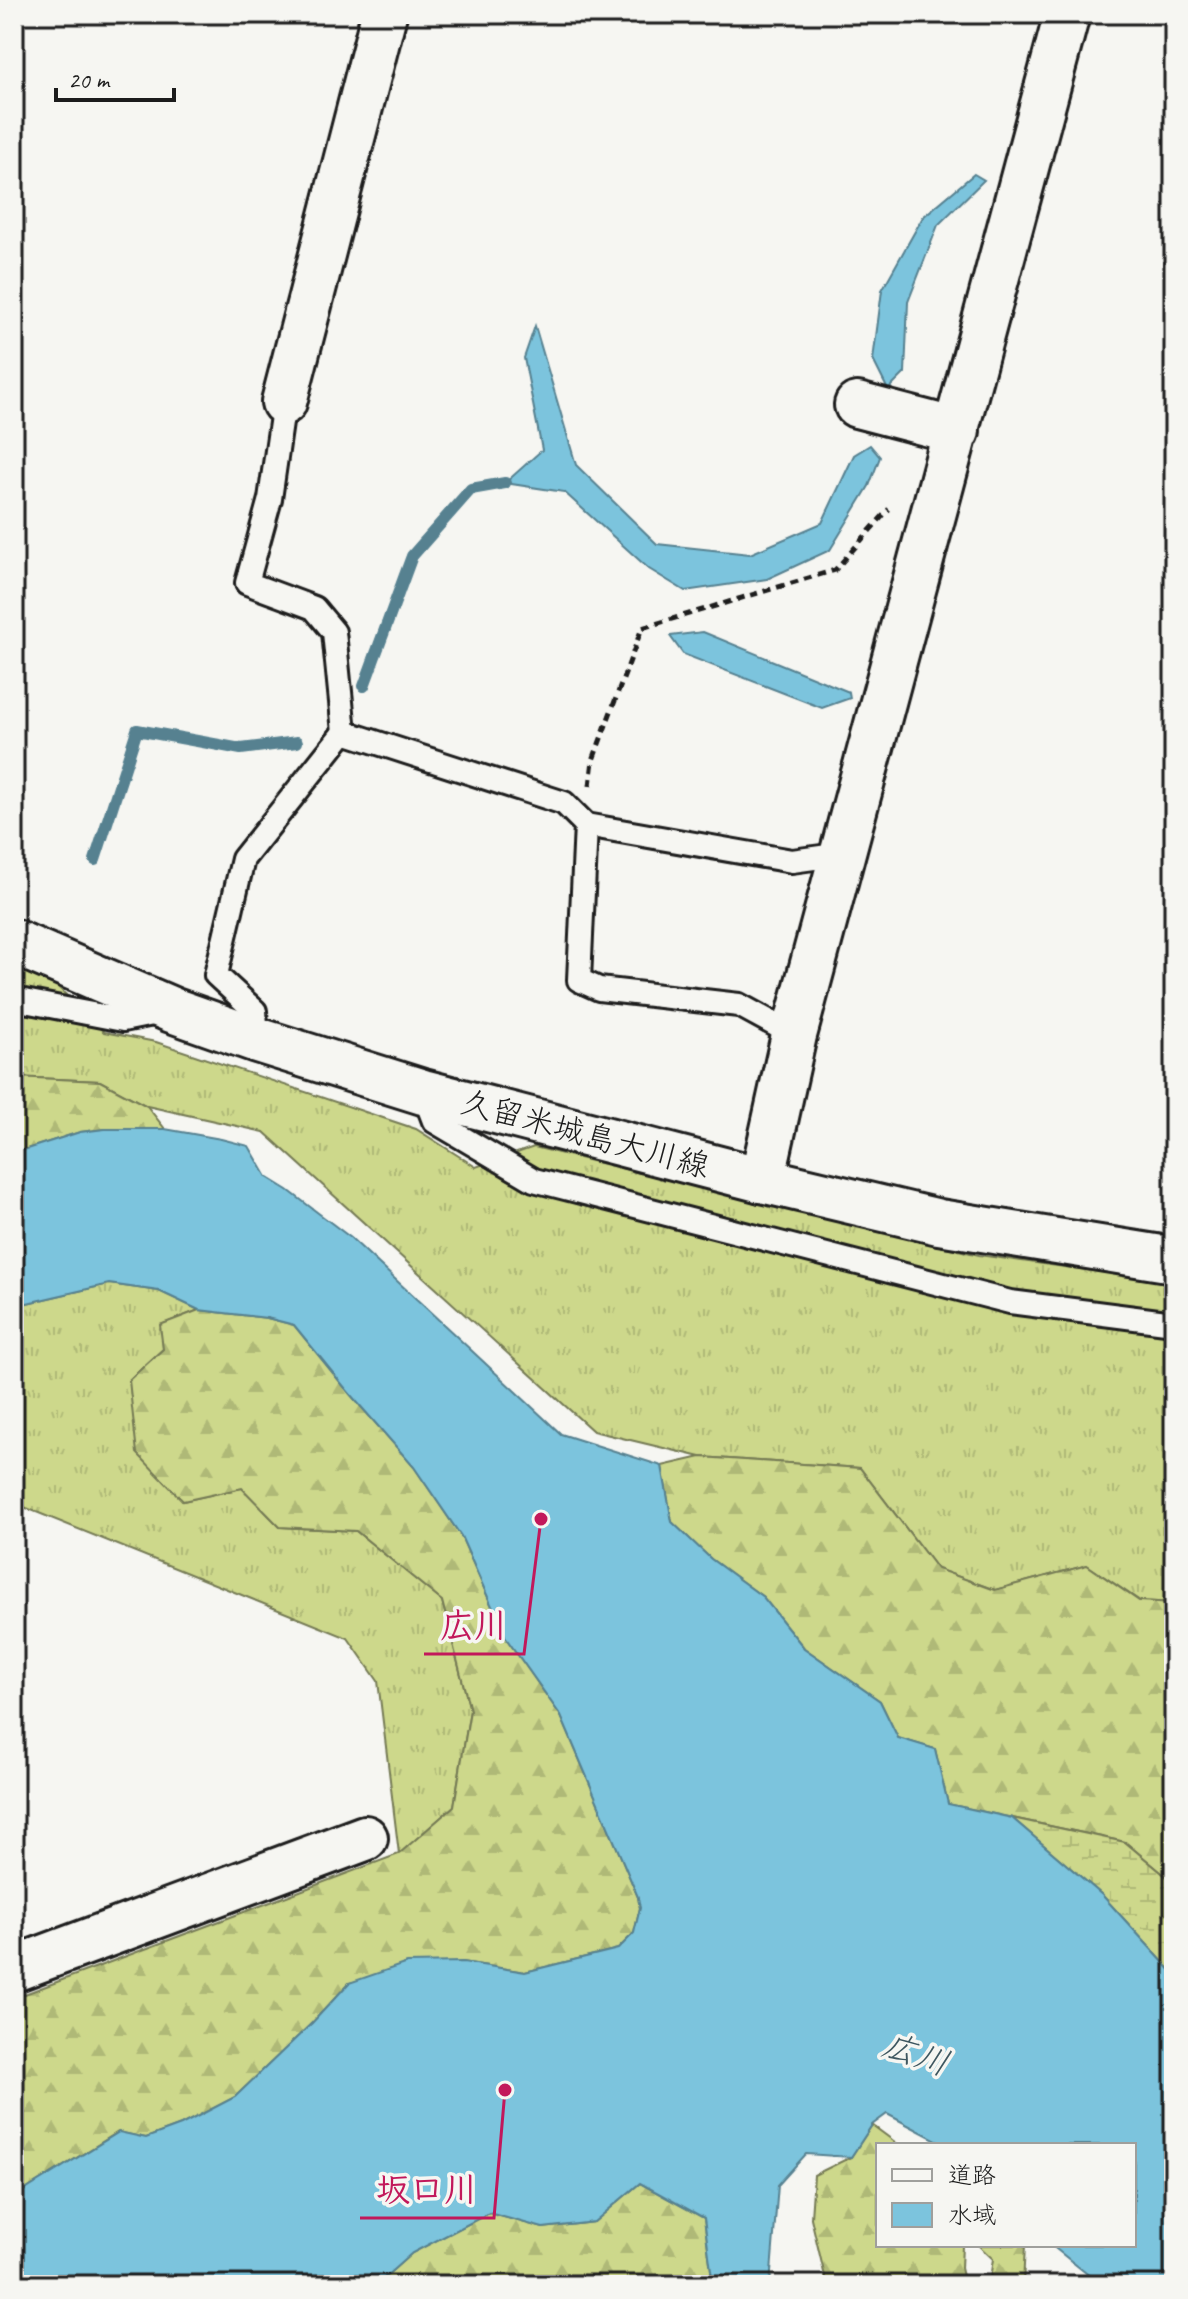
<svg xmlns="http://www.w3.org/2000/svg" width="1188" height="2299" font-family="Caveat,'Klee One',sans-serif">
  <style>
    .grass { fill: url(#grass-tufts); stroke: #747a54; stroke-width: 2 }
    .forest { fill: url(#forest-firs); stroke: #747a54; stroke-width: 2 }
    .wetland { fill: url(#wetland-marsh); stroke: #747a54; stroke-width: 2 }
    .water { fill: #7cc4dd; stroke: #568190; stroke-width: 2 }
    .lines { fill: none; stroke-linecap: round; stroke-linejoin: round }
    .stream { stroke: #568190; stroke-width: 12 }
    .lane-casing { stroke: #1c1c1c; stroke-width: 28 }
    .street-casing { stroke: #1c1c1c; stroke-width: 50 }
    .secondary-casing { stroke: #1c1c1c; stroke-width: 50 }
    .primary-casing { stroke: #1c1c1c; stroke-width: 50 }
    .path { stroke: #1c1c1c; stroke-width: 5; stroke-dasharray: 8 6; stroke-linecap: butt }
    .lane { stroke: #f6f6f2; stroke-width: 22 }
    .street { stroke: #f6f6f2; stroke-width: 44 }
    .secondary { stroke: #f6f6f2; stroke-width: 44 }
    .primary { stroke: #f6f6f2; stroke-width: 44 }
    .labels { text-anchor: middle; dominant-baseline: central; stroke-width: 7; stroke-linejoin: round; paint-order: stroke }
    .street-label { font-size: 32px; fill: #1c1c1c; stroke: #f6f6f2 }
    .water-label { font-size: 34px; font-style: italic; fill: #3e5760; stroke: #f6f6f2 }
    .leader { fill: none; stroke: #c2185b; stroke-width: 3 }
    .callout-dot { fill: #c2185b; stroke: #f6f6f2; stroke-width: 3 }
    .callout-label { font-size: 34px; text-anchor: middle; font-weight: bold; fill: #c2185b; stroke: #f6f6f2; stroke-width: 7; stroke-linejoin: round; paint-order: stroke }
  </style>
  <defs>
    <pattern id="grass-tufts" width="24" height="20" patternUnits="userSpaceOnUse" patternTransform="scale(2)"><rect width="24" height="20" fill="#cdd88b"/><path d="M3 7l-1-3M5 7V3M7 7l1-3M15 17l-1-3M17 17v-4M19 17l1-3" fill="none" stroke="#afb977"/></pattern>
    <pattern id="forest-firs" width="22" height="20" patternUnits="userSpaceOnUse" patternTransform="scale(2)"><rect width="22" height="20" fill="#cdd88b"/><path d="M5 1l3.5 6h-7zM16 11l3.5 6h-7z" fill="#afb977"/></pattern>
    <pattern id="wetland-marsh" width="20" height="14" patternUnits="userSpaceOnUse" patternTransform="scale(2)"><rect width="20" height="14" fill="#cdd88b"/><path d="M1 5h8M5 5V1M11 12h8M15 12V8" fill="none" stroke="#afb977"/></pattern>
  </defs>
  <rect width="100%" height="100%" fill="#f6f6f2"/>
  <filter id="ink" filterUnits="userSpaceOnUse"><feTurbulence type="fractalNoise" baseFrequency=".0125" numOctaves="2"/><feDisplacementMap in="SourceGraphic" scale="16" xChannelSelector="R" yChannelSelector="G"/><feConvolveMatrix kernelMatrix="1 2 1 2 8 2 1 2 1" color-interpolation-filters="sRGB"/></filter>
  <g filter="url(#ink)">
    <!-- grass -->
    <g class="grass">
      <path d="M14 963 57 986 104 1032 156 1042 416 1129 476 1167 534 1147 979 1255 1174 1282V1603L1140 1601 1087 1565 995 1590 937 1569 860 1468 701 1457 593 1431 264 1132 147 1106 100 1081 14 1077Z"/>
      <path d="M109 1284 159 1291 199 1310 161 1325 163 1349 129 1380 183 1501 242 1488 280 1527 356 1531 442 1601 470 1710 454 1806 399 1854 378 1681 348 1638 14 1503V1306Z"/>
    </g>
    <!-- forest -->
    <g class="forest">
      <path d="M14 1077 100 1081 147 1106 165 1129H105L80 1132 14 1153Z"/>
      <path d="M199 1310 267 1318 294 1325 350 1394 414 1467 461 1536 506 1638 561 1716 638 1897 640 1908 634 1933 618 1949 525 1972 463 1962 349 1983 312 2023 235 2097 181 2125 146 2138 118 2132 14 2197V1998L399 1854 454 1806 470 1710 442 1601 356 1531 280 1527 242 1488 183 1501 137 1453 129 1380 163 1349 160 1325Z"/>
      <path d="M701 1457 860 1468 937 1569 995 1590 1087 1565 1139 1601 1174 1603V1883L1125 1842 948 1804 935 1749 898 1738 880 1701 804 1648 763 1597 711 1559 672 1522 662 1466Z"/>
      <path d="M872 2125 899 2145H878V2245H962L961 2268 965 2285H827L811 2218 814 2175 851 2157Z"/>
      <path d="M640 2183 704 2218 713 2285H376L412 2253 489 2213 543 2228 594 2222Z"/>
      <path d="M978 2245H1025L1023 2285H989L993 2259Z"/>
    </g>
    <!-- wetland -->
    <path class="wetland" d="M1012 1818 1125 1842 1174 1883V1974L1102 1895Z"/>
    <!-- water -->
    <g class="water">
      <path d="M974 174 984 180 938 225 908 302 905 373 888 390 873 360 882 290 923 217Z"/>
      <path d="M535 326 576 465 657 544 750 554 822 523 854 455 870 445 880 457 869 486 830 550 767 579 685 591 649 569 564 492 505 483 542 450 524 358Z"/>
      <path d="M703 632 849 692 850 698 822 708 683 654 670 636Z"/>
      <path d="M105 1129H165L221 1139 249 1146 267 1177 288 1190 351 1238 561 1434 662 1466 672 1522 711 1559 763 1597 804 1648 880 1701 898 1738 935 1749 948 1804 1012 1818 1102 1895 1174 1974V2285H1101L1051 2245H1134V2145H946L887 2114 872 2125 851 2157 806 2154 778 2185 770 2285H713L704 2218 640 2183 594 2222 543 2228 489 2213 412 2253 376 2285H14V2197L119 2132 146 2138 181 2125 235 2097 312 2023 349 1983 407 1963 463 1962 525 1972 618 1949 634 1933 640 1908 638 1897 561 1716 506 1638 461 1536 414 1467 350 1394 294 1325 267 1318 199 1310 159 1291 109 1284 14 1306V1153L80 1132Z"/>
    </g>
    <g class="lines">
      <!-- stream -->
      <g class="stream">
        <path d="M364 686 412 556 471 489 505 483"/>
        <path d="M95 860 137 730 241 749 297 742"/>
      </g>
      <!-- lane casing -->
      <g class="lane-casing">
        <g id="lane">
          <path d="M284 402 270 499 247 583 314 608 334 632 344 732 564 803 586 825 579 980 599 989 739 1005 794 1035"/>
          <path d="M586 825 792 861 843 854"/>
          <path d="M14 999 123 1020 163 1012"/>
          <path d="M257 1040 255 1011 216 975 243 859 344 732"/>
          <path d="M423 1092 434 1121 534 1180 1010 1302 1174 1323"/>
        </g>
      </g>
      <!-- street casing -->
      <g class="street-casing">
        <g id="street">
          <path d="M284 402 384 14"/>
          <path d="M857 405 957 431"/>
          <path d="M14 1969 365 1838"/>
        </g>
      </g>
      <!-- secondary casing -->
      <g class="secondary-casing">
        <path id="secondary" d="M762 1180 794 1035 1067 14"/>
      </g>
      <!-- primary casing -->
      <g class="primary-casing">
        <path id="primary" d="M14 942 172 1010 257 1040 423 1092 762 1180 939 1222 1174 1260"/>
      </g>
      <!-- path -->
      <path class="path" d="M590 786 593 760 642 628 835 570 889 509"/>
      <!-- lane -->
      <use href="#lane" class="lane"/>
      <!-- street -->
      <use href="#street" class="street"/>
      <!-- secondary -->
      <use href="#secondary" class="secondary"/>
      <!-- primary -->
      <use href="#primary" class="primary"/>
    </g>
  </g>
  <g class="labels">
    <!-- street labels -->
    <g class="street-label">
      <text transform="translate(585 1134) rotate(15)">久留米城島大川線</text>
    </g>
    <!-- water labels -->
    <g class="water-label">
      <text transform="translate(916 2054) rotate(19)">広川</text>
    </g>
  </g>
  <!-- callouts -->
  <path class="leader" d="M541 1519L524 1654H424M505 2090L494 2218H360"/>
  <g class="callout-dot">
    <circle cx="541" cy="1519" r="8"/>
    <circle cx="505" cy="2090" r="8"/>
  </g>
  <g class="callout-label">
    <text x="474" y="1637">広川</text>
    <text x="427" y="2201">坂口川</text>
  </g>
  <!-- margin -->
  <rect width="1188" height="2299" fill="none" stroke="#f6f6f2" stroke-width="48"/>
  <rect x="24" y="24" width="1140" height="2251" fill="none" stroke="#1c1c1c" stroke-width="3" filter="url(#ink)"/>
  <!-- legend -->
  <rect x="876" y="2143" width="260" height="104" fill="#f6f6f2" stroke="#9f9f9c" stroke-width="2"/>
  <rect x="892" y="2169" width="40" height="12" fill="#f6f6f2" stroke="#9f9f9c" stroke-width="2"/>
  <text x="948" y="2183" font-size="24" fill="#1c1c1c">道路</text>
  <rect x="892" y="2203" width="40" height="24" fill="#7cc4dd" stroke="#9f9f9c" stroke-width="2"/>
  <text x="948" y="2223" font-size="24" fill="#1c1c1c">水域</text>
  <!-- scale -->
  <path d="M56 88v12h118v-12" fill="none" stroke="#1c1c1c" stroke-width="4"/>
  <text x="68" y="88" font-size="24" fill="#1c1c1c" stroke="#f6f6f2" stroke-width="6" paint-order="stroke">20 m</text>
</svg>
